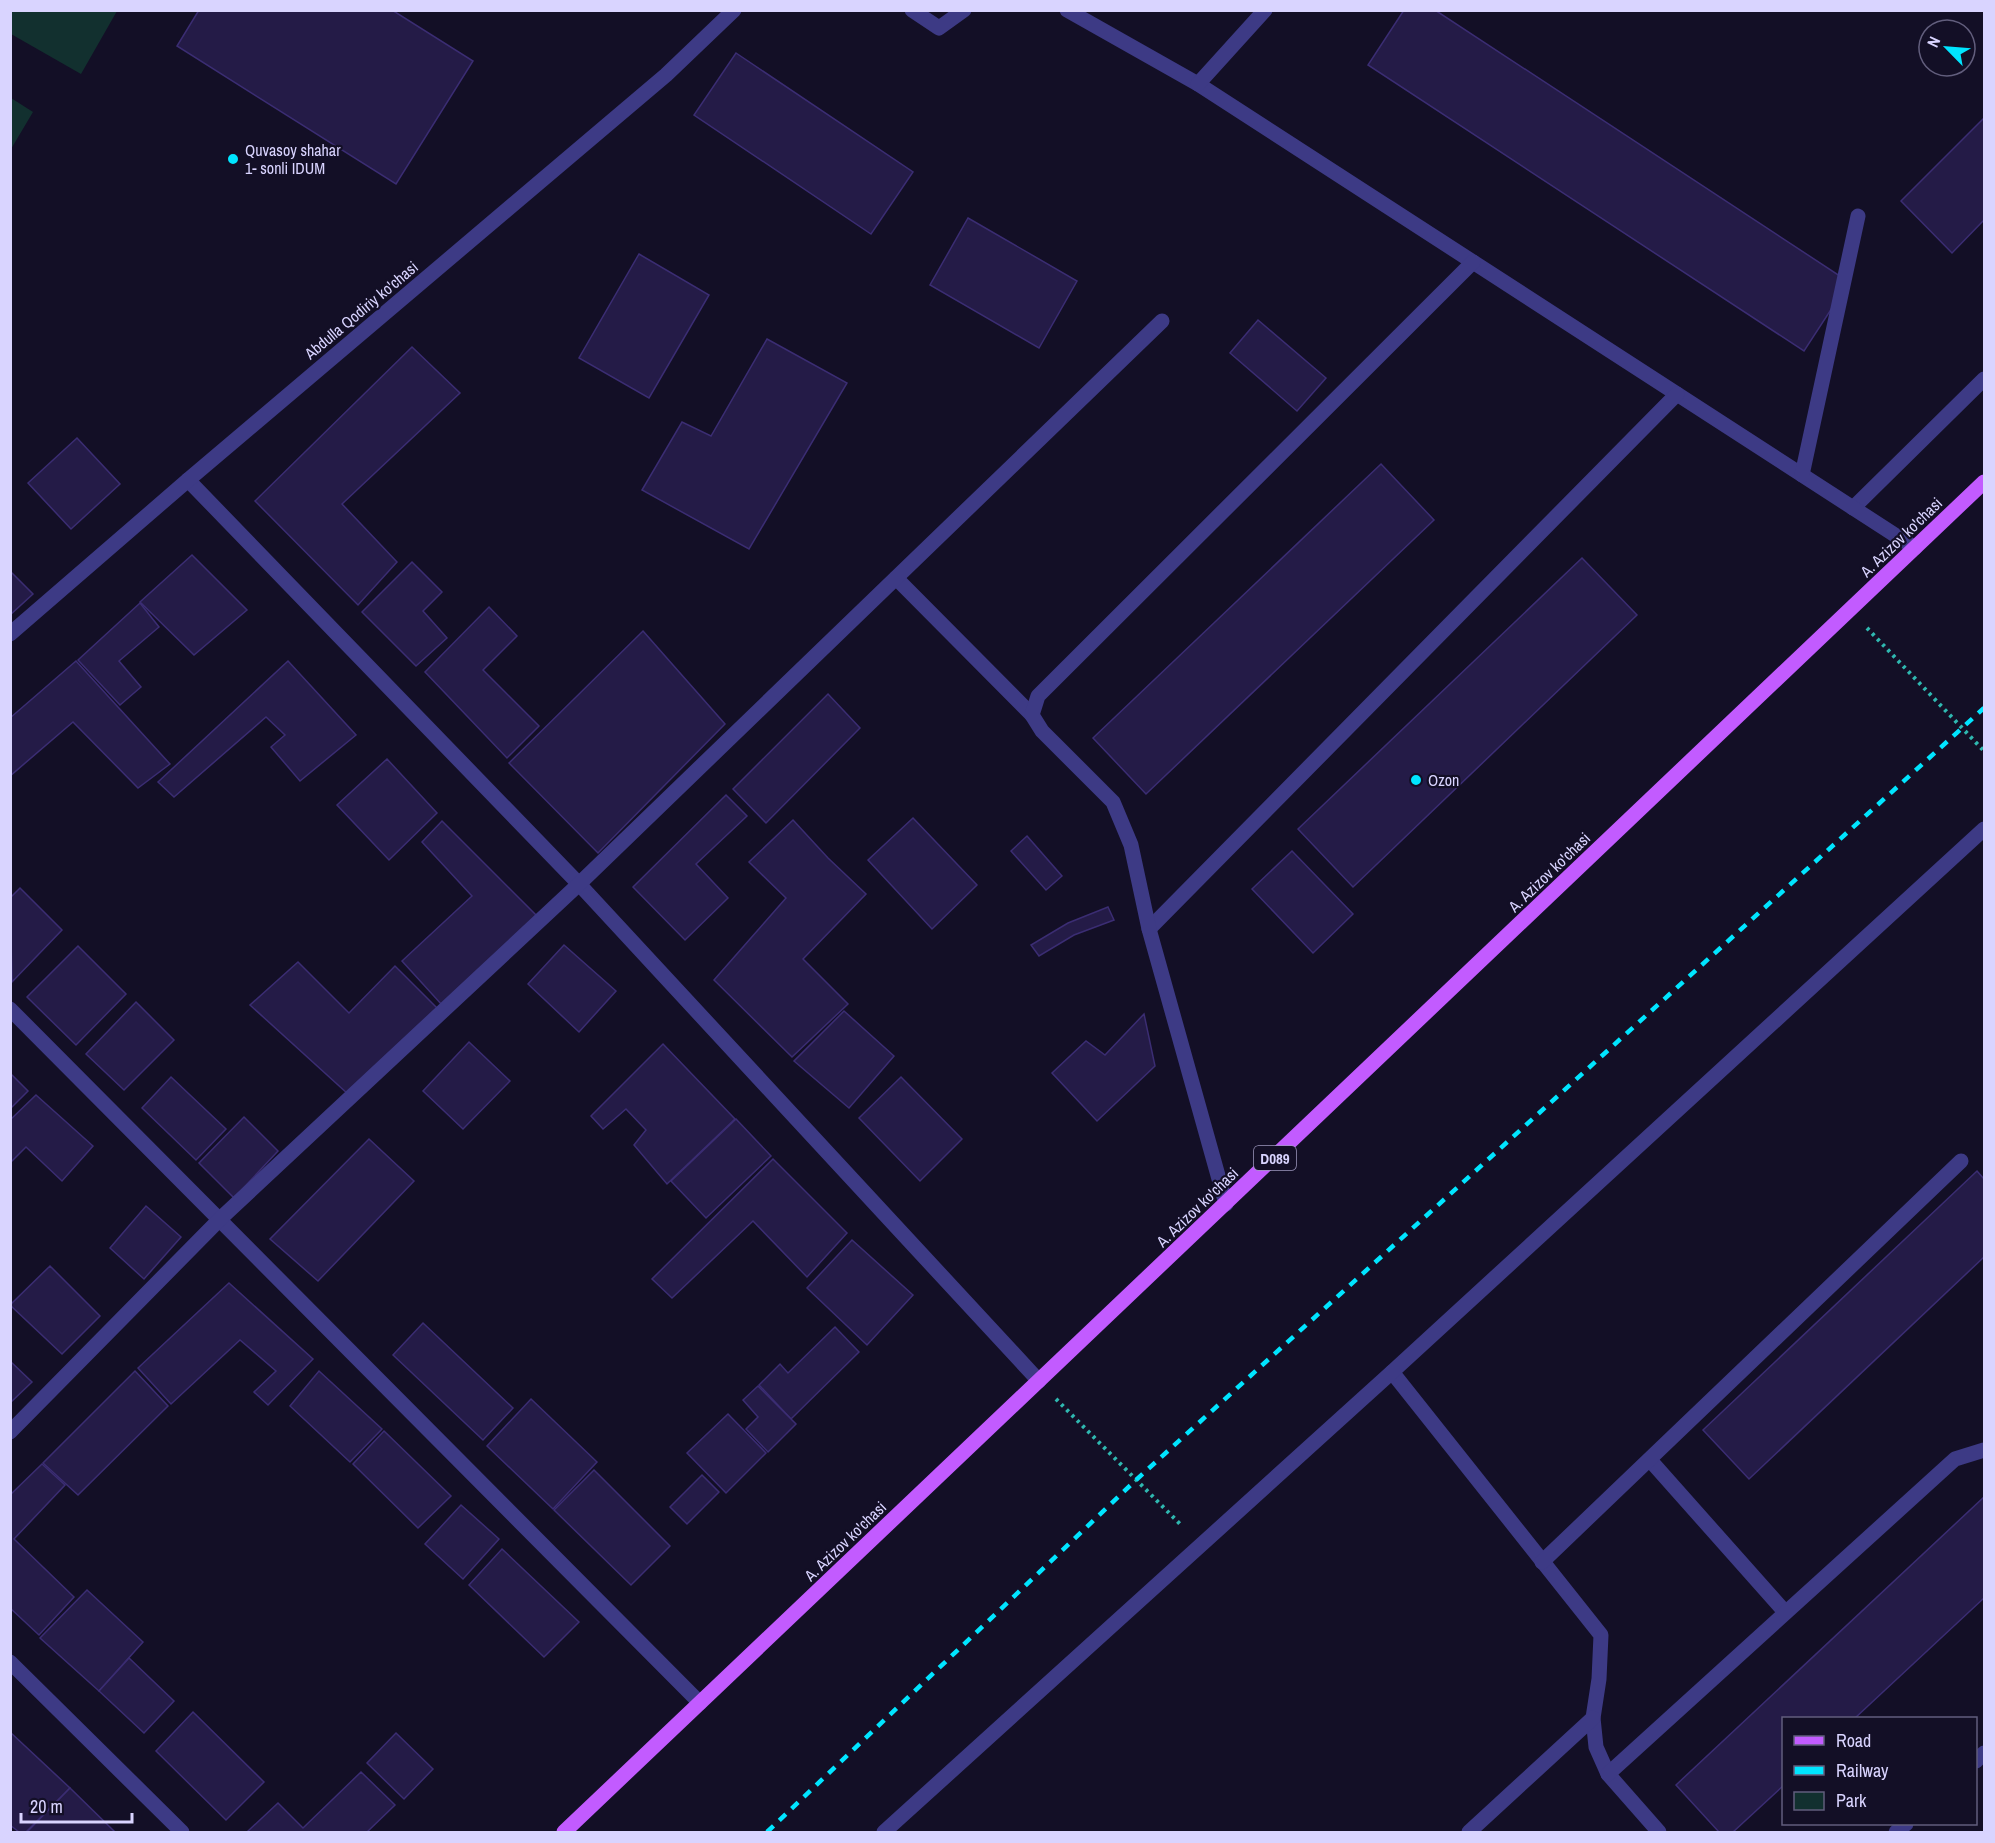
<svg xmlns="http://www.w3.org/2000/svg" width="1995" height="1843" font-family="'Archivo Narrow',sans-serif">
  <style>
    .green { fill: #12302f }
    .building { fill: #241b47; stroke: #3b2d73; stroke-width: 1.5 }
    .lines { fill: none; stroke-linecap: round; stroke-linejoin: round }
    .path { stroke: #2fb8b0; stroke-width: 4; stroke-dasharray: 3 4.5; stroke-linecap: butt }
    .service { stroke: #3d3a85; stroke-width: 15 }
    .minor { stroke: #3d3a85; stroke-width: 15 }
    .primary { stroke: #c25bff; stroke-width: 15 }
    .rail { stroke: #00e5ff; stroke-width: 4.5; stroke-dasharray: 9 8; stroke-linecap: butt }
    .poi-dot { fill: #00e5ff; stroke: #130f26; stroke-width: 2 }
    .labels { text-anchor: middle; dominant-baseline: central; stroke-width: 4.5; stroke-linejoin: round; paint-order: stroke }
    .shield { fill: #130f26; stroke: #9e99be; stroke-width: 1.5 }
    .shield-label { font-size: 15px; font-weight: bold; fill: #d9d4ff }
    .poi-label { font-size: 16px; fill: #d9d4ff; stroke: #130f26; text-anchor: start }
    .street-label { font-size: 16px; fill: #d9d4ff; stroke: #130f26 }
  </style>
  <rect width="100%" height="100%" fill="#130f26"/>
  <!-- green -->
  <g class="green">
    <path d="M11 10H117V11L81 74 11 34Z"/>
    <path d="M11 98 33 112 11 149Z"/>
  </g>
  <!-- building -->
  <g class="building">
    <path d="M199 10H392L473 61 396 184 177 46Z"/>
    <path d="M1404 10H1435L1849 282 1804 351 1368 65Z"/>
    <path d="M736 53 913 172 871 234 694 115Z"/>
    <path d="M1984 118V220L1952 253 1901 201Z"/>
    <path d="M968 218 1077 281 1039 348 930 285Z"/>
    <path d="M639 254 709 295 649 398 579 358Z"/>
    <path d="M1258 320 1326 378 1297 411 1230 353Z"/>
    <path d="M767 339 847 383 749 549 642 490 682 422 711 436Z"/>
    <path d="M412 347 460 393 342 504 397 562 358 605 255 501Z"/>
    <path d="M77 438 120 484 71 529 28 483Z"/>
    <path d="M1381 464 1434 520 1146 794 1093 738Z"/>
    <path d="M192 555 247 610 194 655 140 602Z"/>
    <path d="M1582 558 1637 615 1353 887 1298 829Z"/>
    <path d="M412 562 442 592 423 611 447 638 416 666 362 612Z"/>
    <path d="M10 571 33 594 10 615Z"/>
    <path d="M140 603 159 627 119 661 141 687 120 705 78 660Z"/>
    <path d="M489 607 517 636 483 670 539 726 507 758 425 672Z"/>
    <path d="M643 631 725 724 598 853 509 763Z"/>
    <path d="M76 661 170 764 138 788 73 722 10 776V718Z"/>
    <path d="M288 661 356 735 300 781 271 747 285 735 266 717 174 797 158 782Z"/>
    <path d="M828 694 860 728 766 823 733 789Z"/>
    <path d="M387 759 437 813 389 860 337 805Z"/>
    <path d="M726 795 747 816 696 864 728 898 685 940 633 887Z"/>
    <path d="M913 818 977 885 932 929 868 860Z"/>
    <path d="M793 820 828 858 866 894 803 959 848 1004 792 1057 714 980 786 898 749 862Z"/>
    <path d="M442 821 537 916 442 1005 402 961 472 896 422 842Z"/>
    <path d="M1027 836 1062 876 1046 890 1011 851Z"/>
    <path d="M1292 851 1353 914 1313 953 1252 889Z"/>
    <path d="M20 888 62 930 12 982 10 898Z"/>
    <path d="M1108 907 1114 920 1074 935 1039 956 1031 945 1068 923Z"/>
    <path d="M564 945 616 991 579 1032 528 984Z"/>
    <path d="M78 946 126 994 76 1045 27 997Z"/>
    <path d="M298 962 349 1013 395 966 439 1010 348 1094 250 1005Z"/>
    <path d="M136 1002 174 1040 124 1090 86 1054Z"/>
    <path d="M844 1011 894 1056 849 1108 794 1061Z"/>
    <path d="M1144 1014 1155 1066 1097 1121 1052 1073 1086 1041 1105 1055Z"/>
    <path d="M469 1042 510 1081 463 1129 423 1091Z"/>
    <path d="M663 1044 735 1119 667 1184 634 1145 646 1130 626 1109 603 1129 591 1116Z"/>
    <path d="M10 1073 28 1091 10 1109Z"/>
    <path d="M171 1077 226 1129 196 1160 142 1108Z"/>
    <path d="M901 1077 962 1139 920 1181 859 1118Z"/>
    <path d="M36 1095 93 1146 62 1181 26 1147 10 1163V1120Z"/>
    <path d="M244 1117 278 1151 234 1198 199 1163Z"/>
    <path d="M736 1119 771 1156 706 1218 671 1181Z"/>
    <path d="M369 1139 414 1181 318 1281 270 1239Z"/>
    <path d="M773 1159 847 1233 807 1277 753 1221 672 1298 652 1279Z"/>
    <path d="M1977 1171 1984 1179V1257L1749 1479 1703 1430Z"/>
    <path d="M146 1206 181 1237 144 1279 110 1248Z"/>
    <path d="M852 1240 913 1295 867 1345 807 1288Z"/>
    <path d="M50 1266 100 1316 62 1354 10 1305Z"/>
    <path d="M229 1283 313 1359 268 1405 254 1392 276 1371 240 1340 171 1404 138 1368Z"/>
    <path d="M423 1323 513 1408 483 1440 393 1355Z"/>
    <path d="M835 1327 859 1352 791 1419 759 1385 780 1364 788 1373Z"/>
    <path d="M10 1361 32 1382 10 1403Z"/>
    <path d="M135 1371 168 1406 78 1495 43 1463Z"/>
    <path d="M319 1371 382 1429 350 1462 290 1406Z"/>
    <path d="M758 1386 796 1424 768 1452 746 1429 758 1417 743 1400Z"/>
    <path d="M531 1399 597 1462 553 1509 487 1446Z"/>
    <path d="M728 1414 766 1453 726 1493 687 1453Z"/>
    <path d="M384 1431 451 1496 418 1528 353 1464Z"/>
    <path d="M42 1464 65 1485 14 1539 74 1597 39 1635 10 1608V1495Z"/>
    <path d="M594 1470 670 1546 631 1585 554 1510Z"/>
    <path d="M702 1475 719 1492 687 1524 670 1507Z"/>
    <path d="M1984 1497V1598L1855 1718H1784V1785L1733 1832H1719L1676 1785Z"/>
    <path d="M461 1505 499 1539 463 1579 425 1544Z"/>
    <path d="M502 1549 579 1622 544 1657 469 1585Z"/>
    <path d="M87 1590 143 1642 99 1691 40 1638Z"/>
    <path d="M129 1658 174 1701 144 1733 99 1691Z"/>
    <path d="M193 1712 264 1782 226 1820 156 1751Z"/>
    <path d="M10 1732 70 1788 26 1832H19L10 1825Z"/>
    <path d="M396 1733 433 1769 404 1799 367 1763Z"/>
    <path d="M361 1772 395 1805 367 1832H247L278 1803 303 1828Z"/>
    <path d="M70 1788 115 1832H27Z"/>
  </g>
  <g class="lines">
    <!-- path -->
    <g class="path">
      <path d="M1867 628 1984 751"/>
      <path d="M1056 1399 1182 1526"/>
    </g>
    <!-- service -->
    <path class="service" d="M1853 508 1984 379"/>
    <!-- minor -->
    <g class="minor">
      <path d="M912 10 939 28 964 10"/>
      <path d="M1067 10 1198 84 1915 548"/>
      <path d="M1198 84 1265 10"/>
      <path d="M1802 475 1858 216"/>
      <path d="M188 480 579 884 1039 1381"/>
      <path d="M896 578 1032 715"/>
      <path d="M10 634 188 480 666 75 734 10"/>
      <path d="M1149 929 1677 394"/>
      <path d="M10 1009 700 1703"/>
      <path d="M1226 1204 1149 929 1131 845 1113 802 1042 731 1032 715 1038 696 1473 262"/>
      <path d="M1392 1372 1601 1635 1599 1679 1593 1718 1596 1747 1608 1774 1659 1832"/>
      <path d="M10 1432 220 1219 579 884 1162 321"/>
      <path d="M1650 1460 1785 1612"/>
      <path d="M1542 1562 1961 1161"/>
      <path d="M10 1662 182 1832"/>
      <path d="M1976 1761 1984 1753"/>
      <path d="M1608 1774 1955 1459 1984 1450"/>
      <path d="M884 1832 1392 1372 1984 829"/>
      <path d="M1469 1832 1593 1718"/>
      <path d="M1896 1832 1906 1824"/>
    </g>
    <!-- primary -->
    <path class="primary" d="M564 1832 1984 482"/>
    <!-- rail -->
    <path class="rail" d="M767 1832 1136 1480 1984 708"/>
  </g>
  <!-- markers -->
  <g class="poi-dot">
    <circle cx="233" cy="159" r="6"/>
    <circle cx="1416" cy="780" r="6"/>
  </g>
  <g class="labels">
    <!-- shield labels -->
    <rect class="shield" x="1254" y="1146" width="42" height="24" rx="4.5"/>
    <g class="shield-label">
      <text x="1275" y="1158">D089</text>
    </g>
    <!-- poi labels -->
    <g class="poi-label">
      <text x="245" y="150">Quvasoy shahar<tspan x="245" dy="18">1- sonli IDUM</tspan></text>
      <text x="1428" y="780">Ozon</text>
    </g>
    <!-- street labels -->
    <g class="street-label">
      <text transform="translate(361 310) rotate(-40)">Abdulla Qodiriy ko'chasi</text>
      <text transform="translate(1901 537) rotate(-44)">A. Azizov ko'chasi</text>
      <text transform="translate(1549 872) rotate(-44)">A. Azizov ko'chasi</text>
      <text transform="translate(1197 1207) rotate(-44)">A. Azizov ko'chasi</text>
      <text transform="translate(845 1541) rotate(-44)">A. Azizov ko'chasi</text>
    </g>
  </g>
  <!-- border -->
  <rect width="1995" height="1843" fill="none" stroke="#d9d4ff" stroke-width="24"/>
  <!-- legend -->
  <rect x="1782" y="1717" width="195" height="108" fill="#130f26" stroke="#625e7d" stroke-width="1.5"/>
  <rect x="1794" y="1736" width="30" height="9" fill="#c25bff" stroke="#625e7d" stroke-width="1.5"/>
  <text x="1836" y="1747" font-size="18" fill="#d9d4ff">Road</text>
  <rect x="1794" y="1766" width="30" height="9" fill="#00e5ff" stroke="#625e7d" stroke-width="1.5"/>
  <text x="1836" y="1777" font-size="18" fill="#d9d4ff">Railway</text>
  <rect x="1794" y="1792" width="30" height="18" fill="#12302f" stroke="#625e7d" stroke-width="1.5"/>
  <text x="1836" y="1807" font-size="18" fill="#d9d4ff">Park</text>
  <!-- north arrow -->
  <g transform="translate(1947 48) rotate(295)"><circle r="28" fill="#130f26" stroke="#625e7d" stroke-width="1.5"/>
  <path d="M0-4.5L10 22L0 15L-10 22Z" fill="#00e5ff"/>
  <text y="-9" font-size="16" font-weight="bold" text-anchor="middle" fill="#d9d4ff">N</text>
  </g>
  <!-- scale -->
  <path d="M21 1813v9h111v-9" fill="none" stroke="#d9d4ff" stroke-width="3"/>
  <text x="30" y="1813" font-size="18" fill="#d9d4ff" stroke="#130f26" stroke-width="4.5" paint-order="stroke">20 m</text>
</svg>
